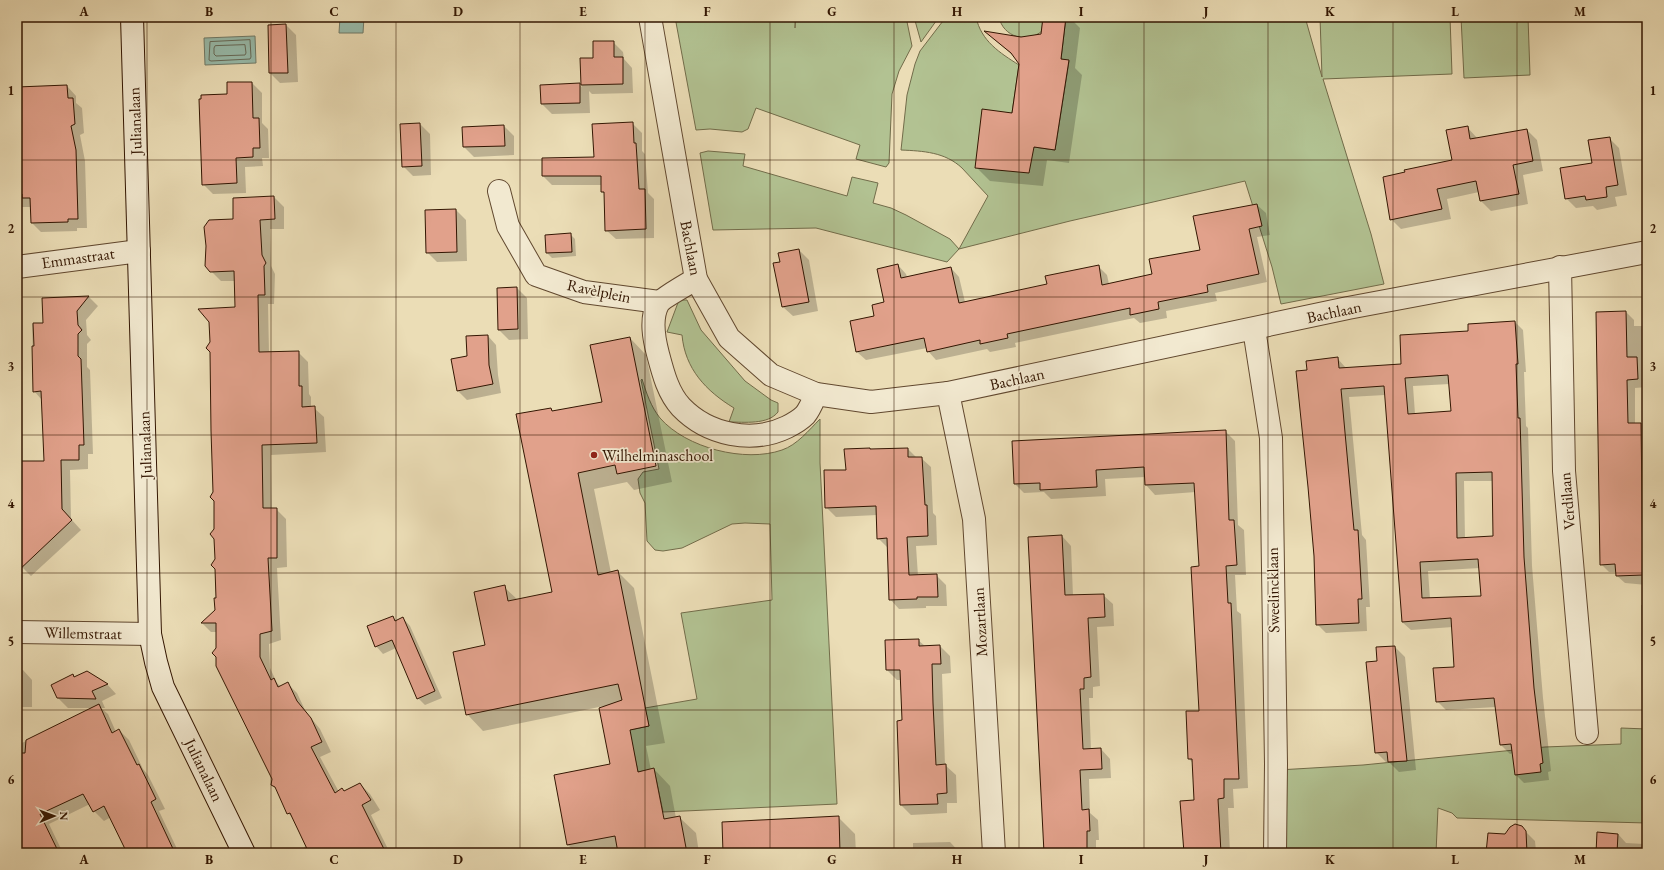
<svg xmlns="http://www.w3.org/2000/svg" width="1664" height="870" font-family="'EB Garamond',serif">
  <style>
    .green { fill: #b2c292; stroke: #726c4a }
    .water { fill: #98bcac; stroke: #707a68 }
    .shadow { fill: #0003; fill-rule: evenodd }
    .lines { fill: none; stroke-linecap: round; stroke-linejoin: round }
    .shore { stroke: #666957; stroke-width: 1 }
    .building { fill: #e1a18b; stroke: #331602; fill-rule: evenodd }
    .street-casing { stroke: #61482f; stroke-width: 24 }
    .secondary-casing { stroke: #331602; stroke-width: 24 }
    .street { stroke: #f2e9d0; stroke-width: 22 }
    .secondary { stroke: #f2e9d0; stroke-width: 22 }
    .grid { fill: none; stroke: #331602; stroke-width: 1; stroke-opacity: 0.55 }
    .poi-dot { fill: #8f2418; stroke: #f2e9d0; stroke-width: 1.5 }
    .labels { text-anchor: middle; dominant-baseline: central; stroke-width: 3.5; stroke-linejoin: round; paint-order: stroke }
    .street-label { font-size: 16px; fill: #331602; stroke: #f2e9d0 }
    .poi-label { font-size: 16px; fill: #331602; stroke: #f2e9d0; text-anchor: start }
    .neatline { fill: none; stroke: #331602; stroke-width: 1.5 }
    .grid-label { font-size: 13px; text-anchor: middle; font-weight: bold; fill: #331602 }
  </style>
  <rect width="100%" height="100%" fill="#ebddb6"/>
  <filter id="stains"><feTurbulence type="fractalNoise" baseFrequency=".005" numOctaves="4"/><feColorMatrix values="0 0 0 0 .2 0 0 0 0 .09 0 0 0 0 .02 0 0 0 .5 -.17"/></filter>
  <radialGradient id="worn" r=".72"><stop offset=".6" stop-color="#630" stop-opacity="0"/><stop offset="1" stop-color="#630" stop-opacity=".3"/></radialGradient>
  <!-- green -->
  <g class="green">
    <path d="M675 17H795V28L796 17H906L912 46 899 71 892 94 889 163 886 167 856 159 860 145 756 108 748 129 742 132 710 129 696 130Z"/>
    <path d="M914 17H939L921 42Z"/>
    <path d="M946 17H976C981 41 1000 53 1019 65L1012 113 1034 147 1055 150 1069 61 1061 59 1066 17H1305L1322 77 1320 17H1450L1452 74 1323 79 1371 234 1384 284 1281 304 1272 267 1245 181 1070 221 959 249 947 262 816 228 713 230 700 153 708 151 745 154 743 166 847 196 852 177 878 183 873 203 891 208 906 215 950 239 959 249 988 196C979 187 971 177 962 168 945 152 923 151 901 150L907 95 915 64 920 51Z"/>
    <path d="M999 17H1043L1042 31C1027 44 1003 37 999 17Z"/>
    <path d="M1461 17H1528L1530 75 1464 78Z"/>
    <path d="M679 300H687L701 330 745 381 771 400 778 403V412C768 425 744 422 729 422L734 408C706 391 685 369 682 335L667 332Z"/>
    <path d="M642 379C646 392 651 407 660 418 686 448 745 463 782 450 797 445 809 430 820 419V463L837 804 663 812 654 769 638 772 629 730 649 726 645 708 697 699 681 613 772 600 770 524 745 523 732 524 682 548 663 551 655 550 647 541 645 503 640 493 638 479 643 472 659 469 641 380Z"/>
    <path d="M1621 728 1647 729V823L1457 818 1452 813 1438 808 1436 853H1276L1278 770 1363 765 1545 747 1621 744Z"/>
  </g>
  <!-- water -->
  <g class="water">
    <path d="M340 17H364L363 33H339Z"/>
    <path d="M255 36 256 63 205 65 204 38Z"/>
  </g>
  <!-- shadow -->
  <g class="shadow">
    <path d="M17 17H70V21L23 22Z"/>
    <path d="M1044 17H1069L1080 28 1075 68 1082 75 1069 163 1047 160 1043 186 990 181 976 167 1013 114 1020 64 1017 59 987 33 1027 38 1042 34Z"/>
    <path d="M286 25 296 35 298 82 280 83 270 73Z"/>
    <path d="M613 42 623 52 624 59 632 68 633 93 592 94 589 91 590 113 552 114 542 104 579 84 582 87 581 59H594Z"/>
    <path d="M252 83 262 93V123L268 129 269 158H262L263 166 245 167 246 193 213 194 203 184 228 95Z"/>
    <path d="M67 86 76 96V103L82 108 84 133 80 135 85 161 87 228H77V231L41 232 32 223 31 207H17V145H19L17 88Z"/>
    <path d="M632 123 642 133V151L645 154 648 193 654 199V238L616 239 606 230 605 194 602 192V185H552L543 176 595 158Z"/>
    <path d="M420 124 430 134 431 175 413 176 403 166Z"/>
    <path d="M504 126 514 136V155L474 157 464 147Z"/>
    <path d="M1467 127 1478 139 1527 130 1537 140 1543 171 1523 175 1528 204 1491 211 1481 201 1479 192 1447 199 1451 219 1401 229 1391 219 1453 161Z"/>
    <path d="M1609 138 1619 148 1627 195 1615 197 1617 206 1597 210 1593 206 1576 208 1566 198 1593 164Z"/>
    <path d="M274 197 284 207V229H270L271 266 275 274 274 304H268L269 353 298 352 308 362 309 394 311 397V408H314L324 417 326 452 271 455 272 509H276L286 519 287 567 277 568 281 640 269 644 270 668 277 683 281 687 288 684 297 693 306 712 320 729 331 752 320 757 339 792H345L360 784 370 794 380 810 371 815 390 853H307L304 847 307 846 294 819 288 813 278 791 272 785 273 779 217 649V632H211L202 623 216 610 214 493 236 308 235 281H221L211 271 234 220Z"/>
    <path d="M1257 205 1266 213 1270 235 1257 237 1267 282 1215 293 1217 301 1166 311 1167 318 1140 323 1134 318 1015 343 1016 347 990 352 987 349 936 360 928 351 927 348 866 360 857 352 875 317 886 303 898 265 906 274 907 277 951 268 959 277 965 302 1048 285 1099 267 1107 275 1109 284 1153 275 1201 251Z"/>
    <path d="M456 210 466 220 467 261 437 262 427 252Z"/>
    <path d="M570 234 575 239 576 256 552 258 547 253Z"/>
    <path d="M799 250 809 260 818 311 793 316 783 307 781 262Z"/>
    <path d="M517 288 527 298 528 339 509 340 499 330Z"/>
    <path d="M89 297 98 306 86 320 87 335 91 340 87 344V367L90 370 93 454H88V469L70 470 71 519 81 530 31 576 21 566H17V462H45L42 400 34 391 32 324H44L43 299Z"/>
    <path d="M1626 312 1634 320V326H1647V387L1635 388V424L1647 423V585L1625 583 1616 575V572H1609L1601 564Z"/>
    <path d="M1515 322 1523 330 1526 372H1524L1526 426 1528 428 1532 566 1543 698 1551 771 1548 772 1549 780 1524 783 1516 775 1513 753 1510 754 1501 745 1496 707 1446 710 1437 701 1455 668 1453 627 1411 630 1402 622 1385 395 1349 397 1362 535 1366 540 1370 607H1366L1367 631 1326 633 1317 624 1308 371 1337 358 1346 368 1402 365 1469 332ZM1450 384 1452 412 1415 414 1413 386ZM1464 481H1493L1494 537 1465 539ZM1480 568 1482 597 1430 599 1428 571Z"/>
    <path d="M488 336 496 345 498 375 501 393 467 400 458 391 452 360 468 357Z"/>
    <path d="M630 338 646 355 672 482 634 490 627 482 594 489 611 573 617 571 634 588 665 743 646 746 651 770 654 769 670 786 676 818 679 817 696 833 699 853H576L568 845 555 776 611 764 604 706 483 731 467 714 504 587 518 600 553 593 551 409 554 412 603 402Z"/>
    <path d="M1225 431 1235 441 1238 525 1244 530 1246 575H1235L1237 611 1241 614 1248 788 1233 789 1234 808H1228L1230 853H1184L1181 802 1195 801 1193 763 1189 759 1200 712V567L1196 492 1155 495 1146 485 1145 477 1105 479 1106 496 1051 499 1044 492 1024 493 1015 484Z"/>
    <path d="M908 449 917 458H921L931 467 933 513 936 516 937 545 916 546 918 576 936 575 946 585 947 606H926V608L899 609 890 599 888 548 878 538 877 515 836 517 826 507 847 471Z"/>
    <path d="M1062 536 1071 546 1073 596 1103 595 1113 604 1114 626 1097 627 1100 686 1093 687V698H1089L1091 750 1101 749 1110 759 1111 778 1089 779 1090 813 1098 820 1099 840H1096V853H1045L1030 538Z"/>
    <path d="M1641 605H1647V722L1642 717Z"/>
    <path d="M392 617 396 621 403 618 410 626 442 698 425 705 418 698 396 648 383 654 376 646Z"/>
    <path d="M918 640 925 646H940L950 656 951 673 942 674 945 765 956 775 957 803H947V813L911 815 901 805 903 721 901 680H897L887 670V641Z"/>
    <path d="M1395 647 1405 657 1416 770 1399 772 1389 762H1386L1376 752 1378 662Z"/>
    <path d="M17 670H23L32 680V707H18V745L92 708H68L58 698 72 675 75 678 107 684 116 694 102 701 105 708H101L108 714 116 732 119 730 129 740 143 769 148 775 165 809 159 811 179 853H127L111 817 104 821 94 811 90 804 49 824 63 853H17Z"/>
    <path d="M838 817 855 834 856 853H724Z"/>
    <path d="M1521 827 1535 841 1536 851 1578 853H1487L1505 835Z"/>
    <path d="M1598 833 1618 834 1626 843 1644 844 1647 847V853H1597Z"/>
    <path d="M950 842 960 853H913V843Z"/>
  </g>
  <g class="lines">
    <!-- shore -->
    <g class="shore">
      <path d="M250 40 251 57 250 59 211 61 209 60 210 42Z"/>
      <path d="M245 45 246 53 245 55 216 56 214 54V48L215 46Z"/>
    </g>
  </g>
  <!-- building -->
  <g class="building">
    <path d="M1043 17H1066L1061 59 1069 60 1055 150 1034 147 1029 173 975 168 982 109 1012 113 1019 64 1011 53 984 31 1021 37 1041 34Z"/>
    <path d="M286 24 288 73H269L268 25Z"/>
    <path d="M593 41H614V57H623V84L581 85 580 58H593Z"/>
    <path d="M227 82H252L253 118H259L260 148H253V157L236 158 237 183 202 185 199 99H201V95L227 94Z"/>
    <path d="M580 83V103L541 104 540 85Z"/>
    <path d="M67 85 68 98H73L75 124 71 126 76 150 78 219H68V222L31 223 30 198H22V194H18L17 182V174H19L17 87Z"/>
    <path d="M633 122 634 143H636L639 189H645L646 229 605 231 604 192H601V176H542V158L594 157 592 124Z"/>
    <path d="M420 123 422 166 402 167 400 124Z"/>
    <path d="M504 125 505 146 463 147 462 127Z"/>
    <path d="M1468 126 1470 139 1527 129 1533 161 1513 165 1519 194 1480 201 1476 181 1437 189 1442 209 1390 220 1383 177 1405 172 1404 170 1452 160 1446 130Z"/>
    <path d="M1610 137 1618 185 1606 187 1607 197 1586 200 1585 196 1565 199 1560 168 1592 163 1588 140Z"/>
    <path d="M274 196 275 219 260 220 262 255 266 263 264 266 265 295H258L259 352 299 351V386H302V407L315 406 317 443 262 445 263 508H277V558H268L272 631 260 634V657L271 680 274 678 278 687 288 682 297 701 311 718 322 742 311 747 335 793 342 788 344 791 360 783 371 800 362 805 386 853H309L290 813 287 814 275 787 271 785 272 779 216 666V657L212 653 216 648V623H201L215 610 214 598H216L215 569 211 565 215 559 214 539 210 534 214 529V501L210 497 213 492 211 431 210 352 206 348 210 342 209 322 198 309 235 307 234 271 210 272 205 266 206 246 204 227 209 220 233 219V198Z"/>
    <path d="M1257 204 1262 226 1249 229 1259 274 1207 285 1208 292 1158 302 1159 309 1130 315V308L1007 334 1008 338 980 344V340L927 352 924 338 856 352 850 321 874 316 872 305 884 302 877 269 898 264 901 278 951 267 959 303 1047 284 1045 276 1099 265 1102 285 1152 274 1149 259 1200 250 1193 216Z"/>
    <path d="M456 209 457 252 426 253 425 210Z"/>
    <path d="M571 233 572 252 546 253 545 235Z"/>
    <path d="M799 249 809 302 782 307 773 263 780 262 778 253Z"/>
    <path d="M517 287 518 329 498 330 497 288Z"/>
    <path d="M89 296 77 311 78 325 82 330 78 334V356L81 359 84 445H79V460H61L62 509 72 520 17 572V461H44L41 391 33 392 32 346H34L33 323H43L42 298Z"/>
    <path d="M1626 311 1627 357H1637L1638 379 1627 380 1628 423H1641L1643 575 1616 576 1615 564 1600 565 1596 312Z"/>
    <path d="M1515 321 1518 364H1516L1518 418H1520L1524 557 1534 688 1543 763 1540 764 1541 772 1515 775 1511 744 1500 745 1494 698 1436 702 1433 668 1454 667 1451 618 1402 622 1384 386 1341 389 1354 530H1358L1362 599H1358L1359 623 1316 625 1314 556 1308 487 1296 371 1307 370 1306 361 1338 357 1339 368 1401 364 1400 335 1468 331V324ZM1448 375 1451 411 1408 414 1405 378ZM1492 472 1493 536 1457 538 1456 473ZM1478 559 1481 596 1422 598 1420 562Z"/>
    <path d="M488 335 489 365 493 384 457 391 451 359 467 356 466 336Z"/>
    <path d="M630 337 656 466 617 474 615 465 578 473 598 575 618 570 649 726 630 730 638 772 654 768 664 819 680 816 687 853H618L615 836 567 845 554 775 610 764 599 708 622 700 618 684 466 715 453 652 485 645 474 592 505 585 508 601 552 592 516 414 551 408 552 411 602 402 590 345Z"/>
    <path d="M1226 430 1229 520H1234L1237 565 1226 566 1228 603H1231L1239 779H1224V798L1218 799 1221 853H1184L1180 801 1194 800 1192 759H1188L1186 711H1199L1191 567 1199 566 1194 483 1145 485 1144 467 1096 470 1097 487 1040 490V483L1014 484 1012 441Z"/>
    <path d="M870 448V449L908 448V457H922L925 505H927L928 536 907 537 909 575 937 574 938 597H917V599L889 600 887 538 877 539 876 506 825 508 824 470H846L844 449Z"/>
    <path d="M1062 535 1065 595 1104 594 1105 617 1088 618 1091 677 1084 678V689H1080L1083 749 1101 748 1102 769 1080 770 1082 810 1089 809 1090 831H1087V853H1044L1028 537Z"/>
    <path d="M393 616 395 621 403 617 435 691 417 699 392 640 375 647 367 626Z"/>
    <path d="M919 639V646L940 645 941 664H932L933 703 936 765 946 764 947 793 937 794 938 804 900 805 897 721 902 720 900 670H886L885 640Z"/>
    <path d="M1395 646 1407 761 1388 762 1387 752 1375 753 1366 662 1377 661 1376 647Z"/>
    <path d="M87 671 108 684 92 691 96 699 57 698 51 685 73 674 74 677Z"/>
    <path d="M99 704 112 733 119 729 137 765 139 764 156 799 151 802 175 853H127L104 806 93 812 83 794 40 814 59 853H17V753H25L26 740Z"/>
    <path d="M839 816 840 853H723L722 822Z"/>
    <path d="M1515 824 1522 826 1526 831 1527 853H1486L1488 833 1505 834 1510 827Z"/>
    <path d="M1597 832 1618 834 1617 853H1596Z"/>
  </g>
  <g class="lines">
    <!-- street casing -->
    <g class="street-casing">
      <g id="street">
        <path d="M650 17 696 279 729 338 771 375 816 394 871 402 948 393 1348 308 1647 252"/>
        <path d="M499 191 508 226 536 275 584 292 659 302"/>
        <path d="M17 267 139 251"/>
        <path d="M1560 267 1564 471 1587 733"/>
        <path d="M696 279C689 283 661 299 658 304 650 319 654 339 658 354 663 373 668 393 681 407 708 435 752 444 787 427 793 424 800 420 805 415 810 409 813 401 816 394"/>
        <path d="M1254 329 1271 438 1276 764 1275 853"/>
        <path d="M948 393 974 519 994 853"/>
        <path d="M17 632 150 634"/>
      </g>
    </g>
    <!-- secondary casing -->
    <g class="secondary-casing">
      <path id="secondary" d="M132 17 150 634 156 662 163 687 244 853"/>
    </g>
    <!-- street -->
    <use href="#street" class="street"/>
    <!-- secondary -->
    <use href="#secondary" class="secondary"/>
  </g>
  <!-- grid -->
  <path class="grid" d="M147 17V853M271 17V853M396 17V853M520 17V853M645 17V853M770 17V853M894 17V853M1019 17V853M1144 17V853M1268 17V853M1393 17V853M1517 17V853M17 160H1647M17 297H1647M17 435H1647M17 573H1647M17 710H1647"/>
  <!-- markers -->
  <circle class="poi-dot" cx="594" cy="455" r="4"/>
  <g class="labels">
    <!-- street labels -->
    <g class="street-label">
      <text transform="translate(135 121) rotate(-92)">Julianalaan</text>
      <text transform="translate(691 248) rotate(79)">Bachlaan</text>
      <text transform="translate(78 258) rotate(-8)">Emmastraat</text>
      <text transform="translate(599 291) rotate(12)">Ravèlplein</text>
      <text transform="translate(1334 312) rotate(-12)">Bachlaan</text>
      <text transform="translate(1017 379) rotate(-12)">Bachlaan</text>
      <text transform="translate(145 445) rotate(-92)">Julianalaan</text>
      <text transform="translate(1567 501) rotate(-95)">Verdilaan</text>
      <text transform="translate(1273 590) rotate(-91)">Sweelincklaan</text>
      <text transform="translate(980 622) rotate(-93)">Mozartlaan</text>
      <text transform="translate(83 633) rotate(1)">Willemstraat</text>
      <text transform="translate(204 770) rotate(64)">Julianalaan</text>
    </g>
    <!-- poi labels -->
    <g class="poi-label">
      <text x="602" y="455">Wilhelminaschool</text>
    </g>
  </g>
  <!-- margin -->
  <rect width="1664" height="870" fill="none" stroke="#ebddb6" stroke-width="44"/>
  <!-- north arrow -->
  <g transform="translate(54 816) rotate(89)" stroke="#f2e9d0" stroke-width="3" paint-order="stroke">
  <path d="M0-3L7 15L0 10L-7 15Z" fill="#331602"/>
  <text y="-6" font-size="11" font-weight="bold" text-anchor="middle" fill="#331602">N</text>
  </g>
  <rect x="22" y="22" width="1620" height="826" class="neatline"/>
  <g class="grid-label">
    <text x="84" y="16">A</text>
    <text x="209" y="16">B</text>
    <text x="334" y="16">C</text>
    <text x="458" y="16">D</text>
    <text x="583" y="16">E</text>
    <text x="707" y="16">F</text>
    <text x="832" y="16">G</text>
    <text x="957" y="16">H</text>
    <text x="1081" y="16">I</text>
    <text x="1206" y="16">J</text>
    <text x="1330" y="16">K</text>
    <text x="1455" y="16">L</text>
    <text x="1580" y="16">M</text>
    <text x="11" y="95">1</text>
    <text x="1653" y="95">1</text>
    <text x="11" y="233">2</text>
    <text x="1653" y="233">2</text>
    <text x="11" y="371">3</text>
    <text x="1653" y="371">3</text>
    <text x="11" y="508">4</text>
    <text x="1653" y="508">4</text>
    <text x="11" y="646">5</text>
    <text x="1653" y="646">5</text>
    <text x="11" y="784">6</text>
    <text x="1653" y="784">6</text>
    <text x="84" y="864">A</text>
    <text x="209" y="864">B</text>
    <text x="334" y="864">C</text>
    <text x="458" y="864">D</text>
    <text x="583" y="864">E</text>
    <text x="707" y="864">F</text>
    <text x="832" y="864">G</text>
    <text x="957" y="864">H</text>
    <text x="1081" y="864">I</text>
    <text x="1206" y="864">J</text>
    <text x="1330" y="864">K</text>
    <text x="1455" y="864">L</text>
    <text x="1580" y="864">M</text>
  </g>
  <rect width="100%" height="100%" filter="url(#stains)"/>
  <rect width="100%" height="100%" fill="url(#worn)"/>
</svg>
